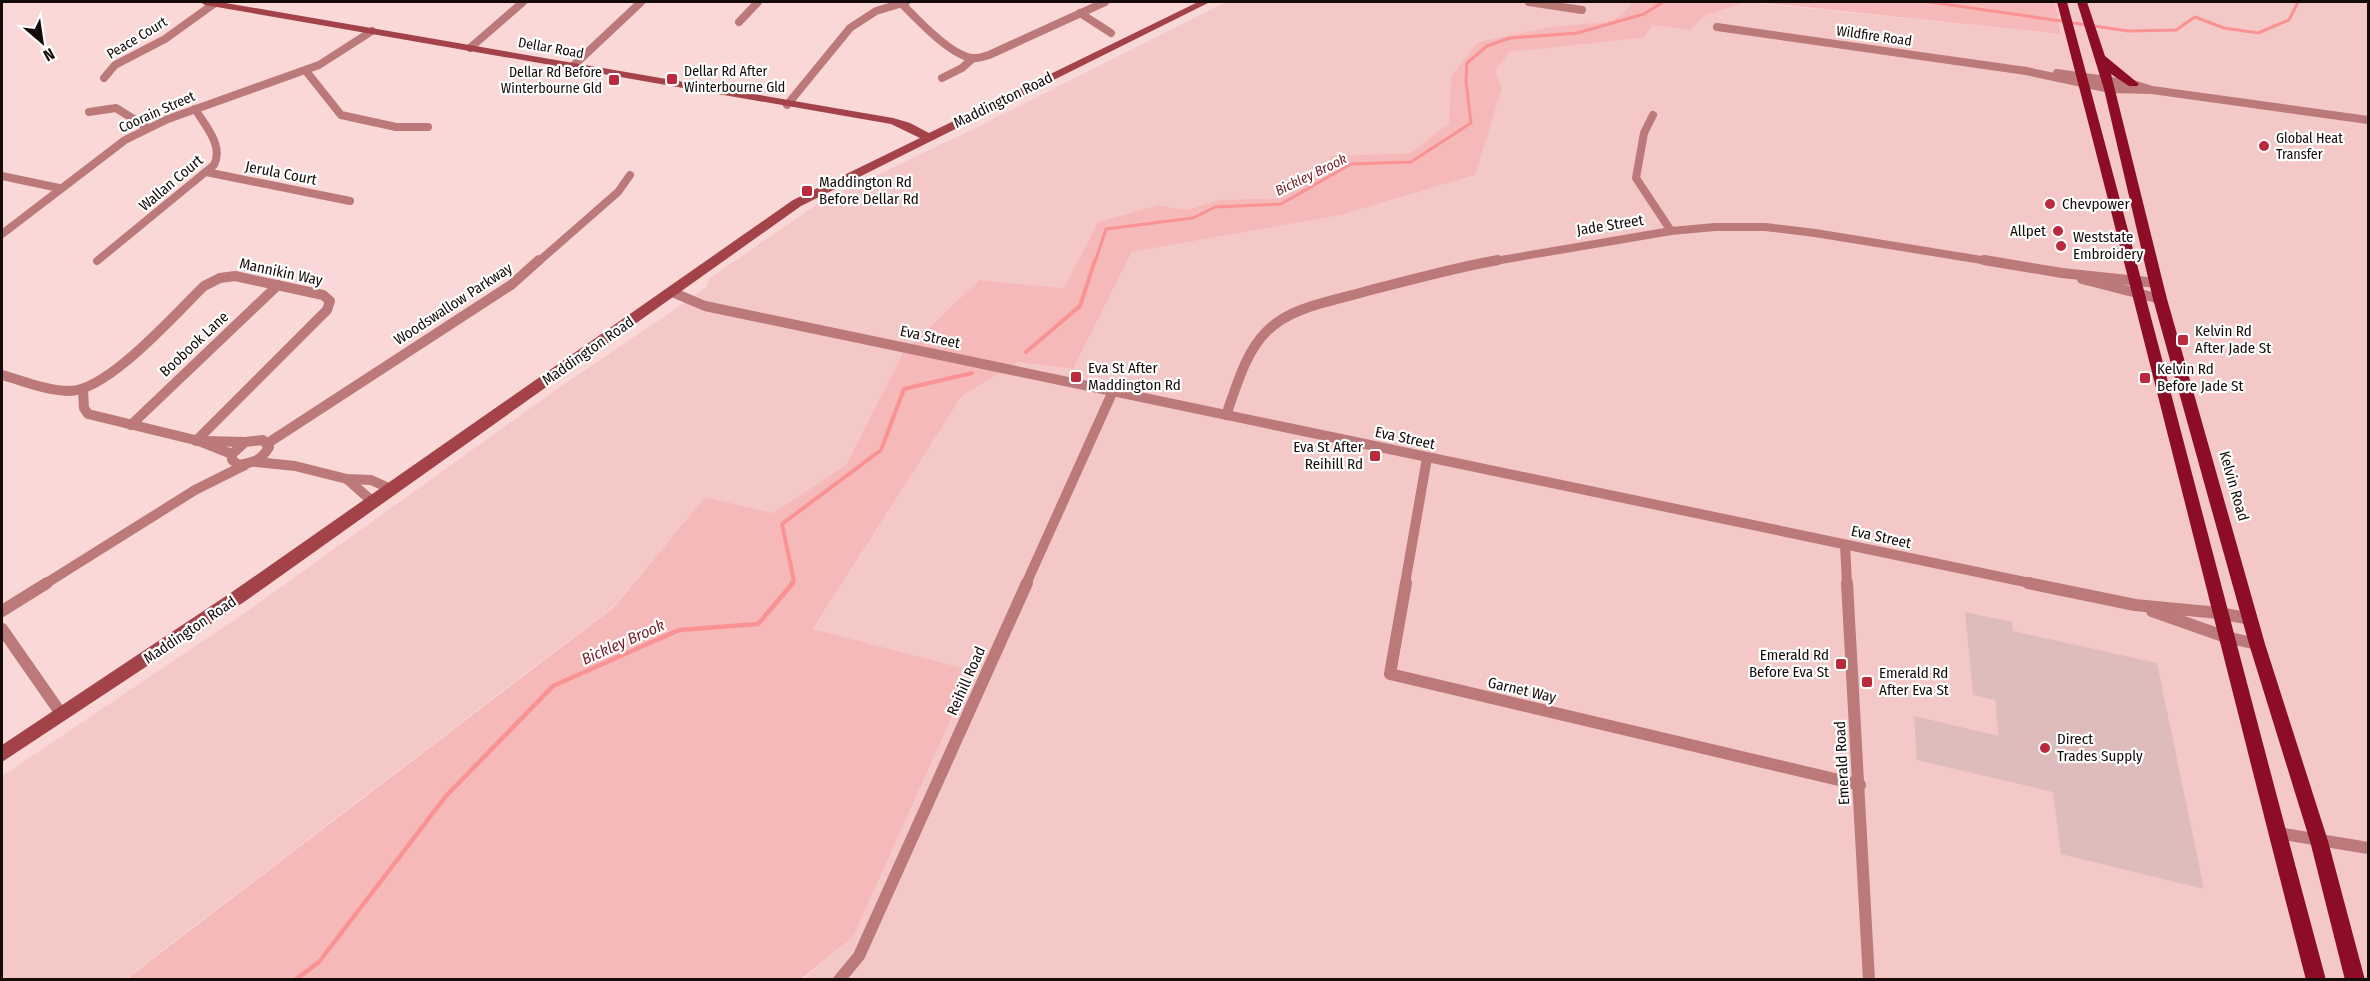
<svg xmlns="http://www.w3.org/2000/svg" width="2370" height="981" font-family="'Fira Sans Condensed',sans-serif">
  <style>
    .built { fill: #f3c8c7 }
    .green { fill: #f6b9b9 }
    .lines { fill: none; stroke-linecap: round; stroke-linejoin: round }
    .stream-far2 { stroke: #fa9293; stroke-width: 3 }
    .stream-far1 { stroke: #fa9293; stroke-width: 4 }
    .stream { stroke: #fa9293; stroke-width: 4.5 }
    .building { fill: #debcbc }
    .minor-far2 { stroke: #bc797a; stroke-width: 8 }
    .minor-far1 { stroke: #bc797a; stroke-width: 10 }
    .minor { stroke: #bc797a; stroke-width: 12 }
    .secondary { fill: #a34349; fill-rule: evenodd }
    .primary { fill: #8d0d26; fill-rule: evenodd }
    .poi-dot { fill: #ba293c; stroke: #fff; stroke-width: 2 }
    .labels { text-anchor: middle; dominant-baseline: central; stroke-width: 4.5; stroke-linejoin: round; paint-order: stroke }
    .far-street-label { font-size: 14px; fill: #160b0b; stroke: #fff }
    .far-poi-label { font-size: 14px; fill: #160b0b; stroke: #fff; text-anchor: start }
    .far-water-label { font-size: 14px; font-style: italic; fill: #771c26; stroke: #fff }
    .street-label { font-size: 15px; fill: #160b0b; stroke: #fff }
    .poi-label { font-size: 15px; fill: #160b0b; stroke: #fff; text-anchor: start }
    .water-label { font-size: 16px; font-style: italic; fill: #771c26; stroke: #fff }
  </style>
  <rect width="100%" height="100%" fill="#fad8d7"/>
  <!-- built -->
  <g class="built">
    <path d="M1226 2H1634L1613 21 1548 27 1478 42 1451 77 1449 123 1410 153 1333 156 1282 198 1219 200 1186 210 1158 205 1098 222 1064 288 979 280 903 353 846 465 773 513 705 497 614 606 125 979 2 980V776L242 615 557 389 674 310 706 287 710 278 819 203 965 133Z"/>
    <path d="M1747 2 2060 34 2055 2H2368V979L801 980 853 937 973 672 813 630 962 396 1018 362 1073 369 1132 252 1341 215 1475 175 1495 71 1510 52 1643 38 1653 24 1690 30 1706 15Z"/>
  </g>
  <!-- green -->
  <g class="green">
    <path d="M1634 2H1747L1706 15 1690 30 1653 25 1643 38 1510 52 1495 71 1502 88 1475 175 1341 215 1132 252 1073 369 1018 362 962 396 813 629 973 671 853 937 801 979 125 980 614 607 705 497 773 513 846 465 903 353 979 280 1064 288 1098 222 1158 205 1186 210 1219 200 1282 198 1333 156 1410 153 1449 123 1451 77 1478 42 1548 27 1613 21Z"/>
    <path d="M1757 2H2055L2060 34Z"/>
  </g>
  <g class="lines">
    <!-- stream-far2 -->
    <g class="stream-far2">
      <path d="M1930 2 2061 21"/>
      <path d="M2074 23 2128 31 2176 30 2195 17 2224 28 2258 33 2289 20 2298 2"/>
      <path d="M1095 262 1106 229 1193 218 1215 207 1281 204 1351 164 1411 162 1471 123 1466 81 1467 63 1487 46 1510 38 1577 33 1644 14 1663 2"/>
    </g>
    <!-- stream-far1 -->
    <g class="stream-far1">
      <path d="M1026 352 1080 306 1095 260"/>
      <path d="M791 584 794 581 782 524 881 450 904 389 972 373"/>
    </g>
    <!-- stream -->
    <path class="stream" d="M295 980 319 962 446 796 553 686 679 630 758 624 793 583"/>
  </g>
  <!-- building -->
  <path class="building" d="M1965 612 2012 622 2013 631 2157 663 2204 889 2061 854 2053 792 1917 760 1914 716 1999 736 1995 700 1973 695Z"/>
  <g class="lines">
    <!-- minor-far2 -->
    <g class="minor-far2">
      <path d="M1529 2 1582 10"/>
      <path d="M901 3C918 20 948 53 971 58 977 59 983 57 989 55L1105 2"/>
      <path d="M1080 13 1111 33"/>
      <path d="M739 22 758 2"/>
      <path d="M1717 27 2026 71 2110 89 2152 90"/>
      <path d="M470 48 523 2"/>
      <path d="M573 66 641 2"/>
      <path d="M306 71 341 115 396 127H428"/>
      <path d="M2057 73 2133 84 2152 90 2368 120"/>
      <path d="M104 78 115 65 165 39 215 3"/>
      <path d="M942 78 962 68 973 58"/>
      <path d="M787 105 850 28 876 11 906 2"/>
      <path d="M89 112 116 108 148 128"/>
      <path d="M1653 115 1644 133 1636 178 1671 231"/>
      <path d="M206 172 350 201"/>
      <path d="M2 176 59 188"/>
      <path d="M2 234 125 140 168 119 319 65 372 31"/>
      <path d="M97 261 214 165C224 146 205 125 195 109"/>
      <path d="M538 262 618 192 630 175"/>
      <path d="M1489 262 1671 231 1715 227H1765L1815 233 1994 262"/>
    </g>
    <!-- minor-far1 -->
    <g class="minor-far1">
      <path d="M1984 260 2062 273 2156 283"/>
      <path d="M2082 279 2160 299"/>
      <path d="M672 292 705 306 2035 584"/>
      <path d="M2 375C24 381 47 391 70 391 109 390 176 313 204 286L220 278 235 276 323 295 330 301 327 310 196 441"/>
      <path d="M83 390 84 408 88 414 199 441 232 454"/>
      <path d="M1226 415C1236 388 1245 353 1266 332 1291 306 1334 301 1367 291 1411 280 1453 268 1498 260"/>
      <path d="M131 425 278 285"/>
      <path d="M263 440 269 447C261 461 254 462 239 465L232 460V454L245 442Z"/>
      <path d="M206 441 245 442"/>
      <path d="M268 443 511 285 539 260"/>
      <path d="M256 462 295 466 347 479 371 480 391 489"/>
      <path d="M347 479 373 502"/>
      <path d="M1845 545 1847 584"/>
      <path d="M45 584 195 490 245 465"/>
      <path d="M1026 584 1113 391"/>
      <path d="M1405 584 1427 458"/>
    </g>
    <!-- minor -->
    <g class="minor">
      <path d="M1406 583 1390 674 1860 785"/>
      <path d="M1847 583 1869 980"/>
      <path d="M2028 583 2135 605 2219 613 2251 619"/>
      <path d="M2 611 47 583"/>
      <path d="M2152 611 2226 637 2257 644"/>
      <path d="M2 629 62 715"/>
      <path d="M2278 833 2368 848"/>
      <path d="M839 980 859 956 1027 583"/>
    </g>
    <!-- secondary -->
    <path class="secondary" d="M200 2H220L893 118 910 123 929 133 1198 2H1210L801 206 244 602 2 762V745L232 592 793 200 920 138 891 124 205 5Z"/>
    <!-- primary -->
    <g class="primary">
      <path d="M2057 2H2067C2155 327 2238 654 2326 980H2306C2222 654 2142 327 2057 2Z"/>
      <path d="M2077 2H2087L2105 56 2139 84 2137 86H2129L2111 74 2167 299 2265 644 2328 841 2365 980H2345L2310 841 2249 644 2153 299 2104 89Z"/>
    </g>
  </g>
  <!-- markers -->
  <g class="poi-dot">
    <rect x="666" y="73" width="12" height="12" rx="3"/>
    <rect x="608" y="74" width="12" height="12" rx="3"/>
    <circle cx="2264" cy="146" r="6"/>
    <rect x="801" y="185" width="12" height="12" rx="3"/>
    <circle cx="2050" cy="204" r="6"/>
    <circle cx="2058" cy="231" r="6"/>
    <circle cx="2061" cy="246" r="6"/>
    <rect x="2177" y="334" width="12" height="12" rx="3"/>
    <rect x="1070" y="371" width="12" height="12" rx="3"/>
    <rect x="2139" y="372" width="12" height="12" rx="3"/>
    <rect x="1369" y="450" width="12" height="12" rx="3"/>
    <rect x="1835" y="658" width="12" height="12" rx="3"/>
    <rect x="1861" y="676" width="12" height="12" rx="3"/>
    <circle cx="2045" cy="748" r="6"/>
  </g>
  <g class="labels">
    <!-- far-street labels -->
    <g class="far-street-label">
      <text transform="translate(1874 36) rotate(8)">Wildfire Road</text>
      <text transform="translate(137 38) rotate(-31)">Peace Court</text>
      <text transform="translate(551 48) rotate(10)">Dellar Road</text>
      <text transform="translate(157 112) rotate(-24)">Coorain Street</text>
    </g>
    <!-- far-poi labels -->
    <g class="far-poi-label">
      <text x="684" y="71">Dellar Rd After<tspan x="684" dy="16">Winterbourne Gld</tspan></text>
      <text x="602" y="72" text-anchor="end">Dellar Rd Before<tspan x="602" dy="16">Winterbourne Gld</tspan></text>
      <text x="2276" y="138">Global Heat<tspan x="2276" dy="16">Transfer</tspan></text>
    </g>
    <!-- far-water labels -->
    <g class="far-water-label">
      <text transform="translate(1311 175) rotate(-26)">Bickley Brook</text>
    </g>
    <!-- street labels -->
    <g class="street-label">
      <text transform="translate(1003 100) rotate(-26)">Maddington Road</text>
      <text transform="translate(281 173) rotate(11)">Jerula Court</text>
      <text transform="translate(171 183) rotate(-40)">Wallan Court</text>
      <text transform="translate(1610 225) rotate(-9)">Jade Street</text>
      <text transform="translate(281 272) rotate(12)">Mannikin Way</text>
      <text transform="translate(453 304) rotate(-33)">Woodswallow Parkway</text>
      <text transform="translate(930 337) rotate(12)">Eva Street</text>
      <text transform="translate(194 344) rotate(-43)">Boobook Lane</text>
      <text transform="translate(588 351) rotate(-35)">Maddington Road</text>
      <text transform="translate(1405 438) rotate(12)">Eva Street</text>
      <text transform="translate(2234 486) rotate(74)">Kelvin Road</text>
      <text transform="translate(1881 537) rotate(12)">Eva Street</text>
      <text transform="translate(190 630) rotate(-34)">Maddington Road</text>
      <text transform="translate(966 681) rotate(-66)">Reihill Road</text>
      <text transform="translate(1522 690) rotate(13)">Garnet Way</text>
      <text transform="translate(1842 763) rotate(-93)">Emerald Road</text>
    </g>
    <!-- poi labels -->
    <g class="poi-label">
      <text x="819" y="182">Maddington Rd<tspan x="819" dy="17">Before Dellar Rd</tspan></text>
      <text x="2062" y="204">Chevpower</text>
      <text x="2046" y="231" text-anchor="end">Allpet</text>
      <text x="2073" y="237">Weststate<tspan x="2073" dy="17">Embroidery</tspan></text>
      <text x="2195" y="331">Kelvin Rd<tspan x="2195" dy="17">After Jade St</tspan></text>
      <text x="1088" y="368">Eva St After<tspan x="1088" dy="17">Maddington Rd</tspan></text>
      <text x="2157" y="369">Kelvin Rd<tspan x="2157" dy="17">Before Jade St</tspan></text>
      <text x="1363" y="447" text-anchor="end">Eva St After<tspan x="1363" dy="17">Reihill Rd</tspan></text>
      <text x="1829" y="655" text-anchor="end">Emerald Rd<tspan x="1829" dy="17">Before Eva St</tspan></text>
      <text x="1879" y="673">Emerald Rd<tspan x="1879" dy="17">After Eva St</tspan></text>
      <text x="2057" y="739">Direct<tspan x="2057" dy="17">Trades Supply</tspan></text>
    </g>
    <!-- water labels -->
    <g class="water-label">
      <text transform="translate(623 642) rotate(-24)">Bickley Brook</text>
    </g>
  </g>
  <!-- border -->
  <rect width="2370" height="981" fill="none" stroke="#160b0b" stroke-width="6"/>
  <!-- north arrow -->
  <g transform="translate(42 42) rotate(151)" stroke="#ffffff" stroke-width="4.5" paint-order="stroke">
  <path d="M0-4.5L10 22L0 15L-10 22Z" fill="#160b0b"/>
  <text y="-9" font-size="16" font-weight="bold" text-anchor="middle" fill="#160b0b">N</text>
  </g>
</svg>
